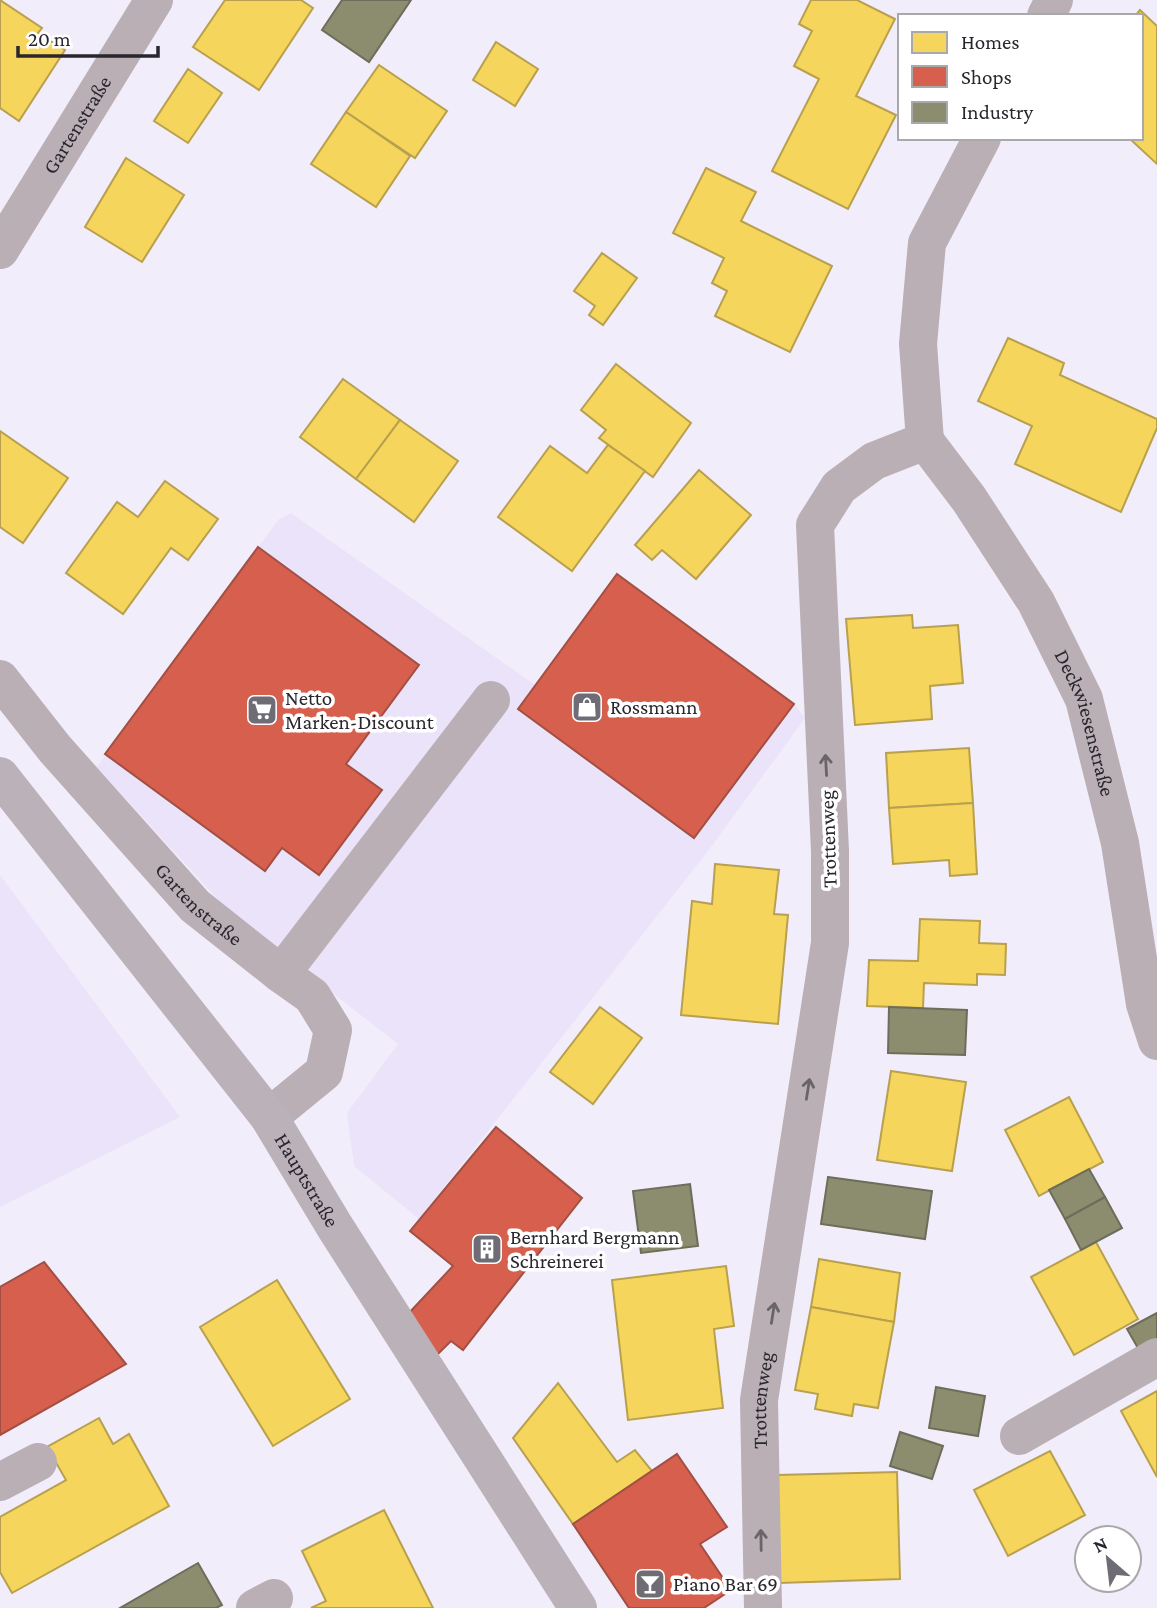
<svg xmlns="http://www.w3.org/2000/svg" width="1157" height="1608" font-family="'Crimson Pro',serif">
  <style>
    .built { fill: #ebe3f9 }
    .homes { fill: #f6d55c; stroke: #b8a04e; stroke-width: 2 }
    .shops { fill: #d6604d; stroke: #a24f44; stroke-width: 2 }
    .industry { fill: #8c8c6e; stroke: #6e6d5b; stroke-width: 2 }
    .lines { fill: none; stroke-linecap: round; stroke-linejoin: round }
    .minor { stroke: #b9afb4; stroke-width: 38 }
    .major { stroke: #bbb1b9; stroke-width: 38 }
    .oneway { stroke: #6a646a }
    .labels { text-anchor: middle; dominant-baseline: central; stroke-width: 7; stroke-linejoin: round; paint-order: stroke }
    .street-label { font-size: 21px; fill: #29262e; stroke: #fff }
    .poi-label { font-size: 21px; fill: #29262e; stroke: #fff; text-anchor: start }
  </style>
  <rect width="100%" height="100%" fill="#f2edfa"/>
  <!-- built -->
  <g class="built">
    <path d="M291 513 535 685 794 704 805 718 708 851 419 1219 354 1166 347 1113 398 1044 231 914 97 767 279 519Z"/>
    <path d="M0 875 180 1117 0 1207Z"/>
  </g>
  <!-- homes -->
  <g class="homes">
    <path d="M0 0 42 28 38 33 65 50 19 121 0 108Z"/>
    <path d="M225 0H301L313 8 259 90 193 47Z"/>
    <path d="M811 0H857L895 19 856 96 896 115 848 209 772 171 819 79 794 66 812 31 799 24Z"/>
    <path d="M1140 10 1157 26V164L1129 138H1141V16H1135Z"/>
    <path d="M496 42 538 69 515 106 473 80Z"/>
    <path d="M379 65 447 111 415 158 346 112Z"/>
    <path d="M188 69 222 93 188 143 154 121Z"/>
    <path d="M346 112 410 156 376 207 311 164Z"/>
    <path d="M126 158 184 195 142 262 85 227Z"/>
    <path d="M706 168 756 192 741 221 832 266 790 352 715 316 727 291 712 283 724 258 673 233Z"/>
    <path d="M602 253 637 278 603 325 589 315 595 306 574 291Z"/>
    <path d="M1008 338 1064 363 1060 375 1157 419V428L1121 512 1015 464 1032 426 978 401Z"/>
    <path d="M616 364 691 423 653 477 599 438 606 430 581 410Z"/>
    <path d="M343 379 400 420 356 479 300 437Z"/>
    <path d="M400 420 458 461 414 522 356 479Z"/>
    <path d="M0 431 68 478 23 543 0 527Z"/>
    <path d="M608 445 645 471 572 571 498 517 550 446 587 473Z"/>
    <path d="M699 470 751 515 696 579 662 550 652 560 635 545Z"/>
    <path d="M165 481 218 519 188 560 171 548 123 614 66 573 117 502 138 517Z"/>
    <path d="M912 615 913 628 958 625 963 683 930 686 932 719 855 725 846 619Z"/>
    <path d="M969 748 973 803 889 808 886 753Z"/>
    <path d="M973 803 977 874 950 876 949 860 893 864 889 808Z"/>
    <path d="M715 864 779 870 774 914 788 915 778 1024 681 1015 692 901 712 904Z"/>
    <path d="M920 919 980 921 979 943 1006 944 1005 975 977 974V985L924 983 923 1008 867 1006 869 960 918 961Z"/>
    <path d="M600 1007 642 1038 593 1104 550 1072Z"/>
    <path d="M891 1071 966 1082 952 1171 877 1160Z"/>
    <path d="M1069 1097 1103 1162 1039 1196 1005 1130Z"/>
    <path d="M1096 1242 1138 1319 1074 1355 1031 1277Z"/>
    <path d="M819 1259 900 1273 894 1322 811 1307Z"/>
    <path d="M726 1266 734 1326 714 1329 723 1408 628 1420 612 1280Z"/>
    <path d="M277 1280 350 1399 273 1446 200 1327Z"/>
    <path d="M811 1307 894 1322 878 1408 854 1404 852 1416 815 1409 818 1394 795 1390Z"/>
    <path d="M558 1383 617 1462 635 1450 652 1471 573 1524 513 1438Z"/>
    <path d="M1157 1391V1477L1121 1411Z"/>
    <path d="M99 1418 113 1444 129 1434 169 1506 12 1593 0 1572V1517L66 1480 47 1447Z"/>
    <path d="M1050 1451 1085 1515 1008 1556 974 1490Z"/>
    <path d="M897 1472 900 1579 780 1583 777 1475Z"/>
    <path d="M384 1510 433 1608H311L326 1601 302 1551Z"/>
  </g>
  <!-- shops -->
  <g class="shops">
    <path d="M258 547 419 665 346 764 382 790 319 875 282 848 265 871 105 754Z"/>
    <path d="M617 574 794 704 694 838 518 709Z"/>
    <path d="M496 1127 582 1198 463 1350 451 1341 435 1357 409 1313 453 1266 410 1231Z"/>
    <path d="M44 1262 126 1364 0 1435V1287Z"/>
    <path d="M677 1454 727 1527 700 1544 731 1590 704 1608H629L573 1524Z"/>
  </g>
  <!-- industry -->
  <g class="industry">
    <path d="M342 0H411L369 62 322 30Z"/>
    <path d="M889 1007 967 1010 965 1055 888 1053Z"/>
    <path d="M1089 1169 1105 1197 1065 1219 1049 1190Z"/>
    <path d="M828 1177 932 1191 925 1239 821 1224Z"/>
    <path d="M690 1184 698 1246 641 1253 633 1191Z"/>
    <path d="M1105 1197 1122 1228 1081 1250 1065 1219Z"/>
    <path d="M1157 1313V1341L1139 1350 1127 1329Z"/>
    <path d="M936 1387 985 1396 978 1436 929 1428Z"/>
    <path d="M900 1432 943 1446 932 1479 890 1466Z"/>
    <path d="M198 1563 222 1605 216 1608H120Z"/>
  </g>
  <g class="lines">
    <!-- minor -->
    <g class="minor">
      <path d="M1046 16 1054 0"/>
      <path id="s1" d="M0 250 154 0"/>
      <path id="s2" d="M925 441 969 499 1036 602 1084 699 1120 843 1145 1004 1157 1041"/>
      <path d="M925 441 918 344 927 243 982 138"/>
      <path id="s3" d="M0 679 55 749 195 906 281 974 312 996 333 1030 324 1072 269 1117"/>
      <path d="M281 974 491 700"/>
      <path d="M1019 1436 1157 1357"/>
      <path d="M0 1482 38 1462"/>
      <path d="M255 1608 274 1598"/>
      <path id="s4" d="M763 1608 759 1400 830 943V851L815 525 839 487 874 461 925 441"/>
    </g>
    <!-- major -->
    <path class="major" id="s5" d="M0 776 269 1117 335 1227 578 1608"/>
  </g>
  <!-- one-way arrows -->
  <defs><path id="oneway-shaft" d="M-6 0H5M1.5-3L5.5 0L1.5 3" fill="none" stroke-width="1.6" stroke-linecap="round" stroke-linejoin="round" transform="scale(1.75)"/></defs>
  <g class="oneway">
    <use href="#oneway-shaft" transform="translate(826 765) rotate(-93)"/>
    <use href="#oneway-shaft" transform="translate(808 1089) rotate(-81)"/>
    <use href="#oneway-shaft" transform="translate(773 1313) rotate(-81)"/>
    <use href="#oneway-shaft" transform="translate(761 1540) rotate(-91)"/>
  </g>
  <!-- icons -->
  <defs>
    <g id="shop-square" transform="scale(1.575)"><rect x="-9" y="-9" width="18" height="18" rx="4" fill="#6f6c75" stroke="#fff"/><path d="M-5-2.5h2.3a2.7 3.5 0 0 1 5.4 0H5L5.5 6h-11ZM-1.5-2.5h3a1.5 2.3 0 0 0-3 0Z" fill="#fff"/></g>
    <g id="supermarket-square" transform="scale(1.575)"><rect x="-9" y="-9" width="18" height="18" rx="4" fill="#6f6c75" stroke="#fff"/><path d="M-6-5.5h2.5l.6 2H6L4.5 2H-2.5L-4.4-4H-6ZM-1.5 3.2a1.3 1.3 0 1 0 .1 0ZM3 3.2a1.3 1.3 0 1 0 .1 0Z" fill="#fff"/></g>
    <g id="building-square" transform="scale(1.575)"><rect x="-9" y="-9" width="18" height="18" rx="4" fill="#6f6c75" stroke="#fff"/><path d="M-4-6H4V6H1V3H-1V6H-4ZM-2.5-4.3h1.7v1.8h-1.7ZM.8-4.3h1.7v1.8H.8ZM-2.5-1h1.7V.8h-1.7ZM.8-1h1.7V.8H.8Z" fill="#fff"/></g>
    <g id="bar-square" transform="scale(1.575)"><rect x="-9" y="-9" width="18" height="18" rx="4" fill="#6f6c75" stroke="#fff"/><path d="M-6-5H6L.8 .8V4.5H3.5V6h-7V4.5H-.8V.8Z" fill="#fff"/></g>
  </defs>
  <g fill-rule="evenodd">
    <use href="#shop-square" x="587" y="707"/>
    <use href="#supermarket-square" x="262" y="710"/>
    <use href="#building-square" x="487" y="1249"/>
    <use href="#bar-square" x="650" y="1584"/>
  </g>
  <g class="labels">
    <!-- street labels -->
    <g class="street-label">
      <text stroke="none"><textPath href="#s1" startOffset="147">Gartenstraße</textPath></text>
      <text stroke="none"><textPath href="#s2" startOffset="327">Deckwiesenstraße</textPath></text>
      <text transform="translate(828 839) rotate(-92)">Trottenweg</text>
      <text stroke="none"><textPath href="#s3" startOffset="301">Gartenstraße</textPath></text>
      <text stroke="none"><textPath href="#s5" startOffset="508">Hauptstraße</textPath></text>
      <text stroke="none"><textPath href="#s4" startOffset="208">Trottenweg</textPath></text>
    </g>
    <!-- poi labels -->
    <g class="poi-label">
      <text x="285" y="698">Netto<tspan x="285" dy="24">Marken-Discount</tspan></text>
      <text x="610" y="707">Rossmann</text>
      <text x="510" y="1237">Bernhard Bergmann<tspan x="510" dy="24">Schreinerei</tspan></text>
      <text x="673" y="1584">Piano Bar 69</text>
    </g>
  </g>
  <!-- legend -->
  <rect x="898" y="14" width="245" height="126" fill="#ffffff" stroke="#a9a8ab" stroke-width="2"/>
  <rect x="912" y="32" width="35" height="21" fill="#f6d55c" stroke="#a9a8ab" stroke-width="2"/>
  <text x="961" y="49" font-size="21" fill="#29262e">Homes</text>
  <rect x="912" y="66" width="35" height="21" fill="#d6604d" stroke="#a9a8ab" stroke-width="2"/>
  <text x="961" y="84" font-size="21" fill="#29262e">Shops</text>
  <rect x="912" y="102" width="35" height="21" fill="#8c8c6e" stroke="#a9a8ab" stroke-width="2"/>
  <text x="961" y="119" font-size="21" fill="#29262e">Industry</text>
  <!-- north arrow -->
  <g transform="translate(1108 1559) rotate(332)"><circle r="33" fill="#ffffff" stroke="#a9a8ab" stroke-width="2"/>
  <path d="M0-5L12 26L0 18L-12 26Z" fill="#6f6c75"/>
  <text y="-10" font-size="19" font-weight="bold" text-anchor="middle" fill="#29262e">N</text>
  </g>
  <!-- scale -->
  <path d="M18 46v10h140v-10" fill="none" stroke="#29262e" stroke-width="3.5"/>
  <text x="28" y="46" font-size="21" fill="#29262e" stroke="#ffffff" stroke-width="5" paint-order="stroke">20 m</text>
</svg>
